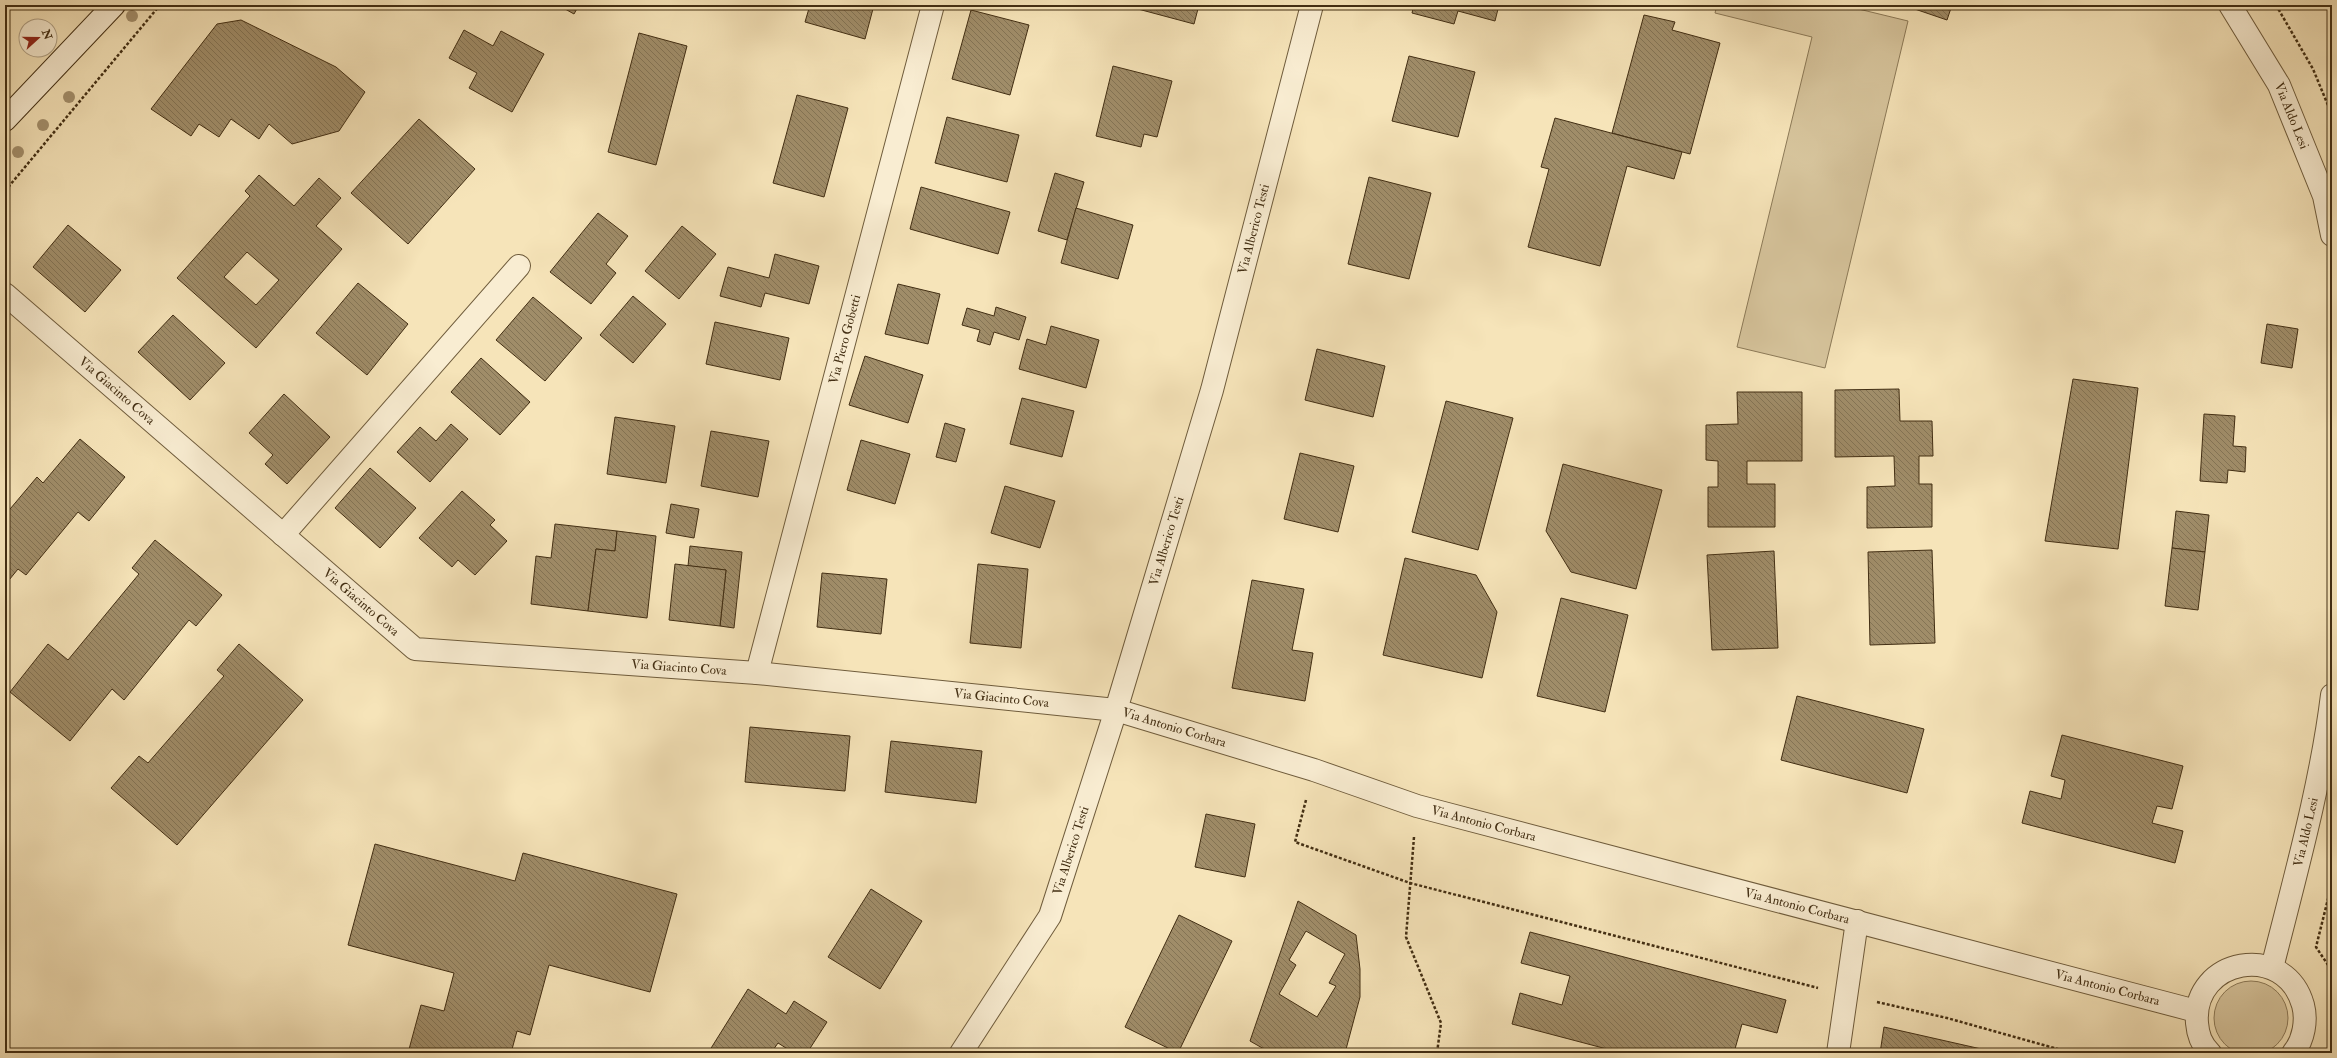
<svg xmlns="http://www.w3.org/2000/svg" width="2337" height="1058" font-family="'IM FELL Double Pica',serif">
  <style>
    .green { fill: #d7c59d; stroke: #8c7a58 }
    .building { fill: url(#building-back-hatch); stroke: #422e13; fill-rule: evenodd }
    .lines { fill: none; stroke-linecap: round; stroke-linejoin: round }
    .minor-casing { stroke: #6f5c3c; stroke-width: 24 }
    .secondary-casing { stroke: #422e13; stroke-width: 24 }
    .path { stroke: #422e13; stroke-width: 2.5; stroke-dasharray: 3 2; stroke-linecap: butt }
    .minor { stroke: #f9edd2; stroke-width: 22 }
    .secondary { stroke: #f9edd2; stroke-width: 22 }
    .tree { fill: #a4906d }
    .labels { text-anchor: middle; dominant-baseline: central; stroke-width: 3; stroke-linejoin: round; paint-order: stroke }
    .street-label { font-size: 13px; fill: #422e13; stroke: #f9edd2 }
  </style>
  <defs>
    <pattern id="building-back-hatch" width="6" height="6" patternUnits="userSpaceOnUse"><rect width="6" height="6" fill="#a08d69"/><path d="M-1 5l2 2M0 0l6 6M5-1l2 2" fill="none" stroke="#847455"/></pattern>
  </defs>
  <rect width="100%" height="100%" fill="#f6e4b9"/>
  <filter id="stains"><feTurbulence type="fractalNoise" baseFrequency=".005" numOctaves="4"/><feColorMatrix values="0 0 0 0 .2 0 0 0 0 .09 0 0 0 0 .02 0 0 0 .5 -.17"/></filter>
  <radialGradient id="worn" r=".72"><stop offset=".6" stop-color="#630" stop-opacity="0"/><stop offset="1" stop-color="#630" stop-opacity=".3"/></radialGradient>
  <!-- green -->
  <g class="green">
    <path d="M1717 5H1842L1908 21 1825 368 1737 347 1812 37 1715 13Z"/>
    <circle cx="2251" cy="1018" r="37"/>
  </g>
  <!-- building -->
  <g class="building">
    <path d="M558 5H579L574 14Z"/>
    <path d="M810 5H874L865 39 805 22Z"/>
    <path d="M1123 5H1199L1194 24Z"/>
    <path d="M1414 5H1499L1495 21 1458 11 1454 24 1412 13Z"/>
    <path d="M1903 5H1952L1947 20Z"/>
    <path d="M971 10 1029 25 1010 95 952 79Z"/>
    <path d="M1644 15 1675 22 1672 30 1720 43 1690 154 1612 133Z"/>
    <path d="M241 20 336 67 365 92 339 131 292 144 269 124 259 139 231 119 219 137 199 124 191 136 151 109 217 24Z"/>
    <path d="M464 30 493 46 501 31 544 54 512 112 469 88 477 73 449 58Z"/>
    <path d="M639 33 687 46 656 165 608 152Z"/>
    <path d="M1409 56 1475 72 1458 137 1392 121Z"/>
    <path d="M1113 66 1172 81 1157 137 1144 134 1141 147 1096 136Z"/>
    <path d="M797 95 848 108 824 197 773 183Z"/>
    <path d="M947 117 1019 135 1007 182 935 163Z"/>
    <path d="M1555 118 1682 152 1674 179 1627 166 1600 266 1528 247 1549 169 1541 167Z"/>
    <path d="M419 119 475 169 408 244 351 193Z"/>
    <path d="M1055 173 1084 182 1067 240 1038 231Z"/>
    <path d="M259 175 294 206 319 178 341 198 316 226 342 249 256 348 177 278 250 196 245 191ZM247 252 279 280 256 305 224 277Z"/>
    <path d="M1369 177 1431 193 1409 279 1348 264Z"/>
    <path d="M921 187 1010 212 998 254 910 229Z"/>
    <path d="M1076 208 1133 225 1118 279 1061 263Z"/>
    <path d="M598 213 628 236 606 264 616 273 591 304 550 272Z"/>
    <path d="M68 225 121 270 85 312 33 267Z"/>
    <path d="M682 226 716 254 679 299 645 271Z"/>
    <path d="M775 254 819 266 809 304 765 293 761 307 720 296 728 267 769 278Z"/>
    <path d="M358 283 408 324 367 375 316 333Z"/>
    <path d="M898 284 940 294 928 344 885 334Z"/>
    <path d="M633 296 666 324 633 363 600 335Z"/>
    <path d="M533 297 582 338 545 381 496 340Z"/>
    <path d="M996 307 1026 317 1019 340 994 332 990 345 977 341 980 330 962 325 967 308 994 316Z"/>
    <path d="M173 315 225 363 190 400 138 352Z"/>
    <path d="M715 322 789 338 780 380 706 364Z"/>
    <path d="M2267 324 2298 329 2292 368 2261 363Z"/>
    <path d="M1051 326 1099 340 1086 388 1019 369 1027 339 1046 345Z"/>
    <path d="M1317 349 1385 366 1373 417 1305 400Z"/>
    <path d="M865 356 923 375 908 423 849 405Z"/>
    <path d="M481 358 530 402 500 435 451 392Z"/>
    <path d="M2073 379 2138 388 2118 549 2045 541Z"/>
    <path d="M1899 389 1900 421H1932L1933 456H1919V484H1932V527L1867 528V487L1895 486 1894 456 1835 457V390Z"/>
    <path d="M1737 392H1802V461H1747V484H1775V527H1708V487H1718V461L1706 460V425L1738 424Z"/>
    <path d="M284 394 330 437 287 484 265 464 273 455 249 433Z"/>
    <path d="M1022 398 1074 411 1062 457 1010 444Z"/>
    <path d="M1446 401 1513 418 1478 550 1412 532Z"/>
    <path d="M2204 414 2235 416 2233 446 2246 447 2245 472 2228 470 2227 483 2200 481Z"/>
    <path d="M615 417 675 426 666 483 607 474Z"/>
    <path d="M945 423 965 429 956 462 936 457Z"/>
    <path d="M451 424 468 439 430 482 397 452 420 427 436 441Z"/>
    <path d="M711 431 769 441 758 497 701 486Z"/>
    <path d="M80 439 125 477 89 521 78 512 26 575 18 569 5 585V515L37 477 43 483Z"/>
    <path d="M861 440 910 454 895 504 847 490Z"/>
    <path d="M1300 453 1354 466 1338 532 1284 519Z"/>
    <path d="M1563 464 1662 490 1636 589 1571 572 1546 531Z"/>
    <path d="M370 468 416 508 380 548 335 508Z"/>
    <path d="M1005 486 1055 501 1040 548 991 533Z"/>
    <path d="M462 491 495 520 490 525 507 541 475 575 458 560 452 567 419 538Z"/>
    <path d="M671 504 699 509 694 538 666 533Z"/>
    <path d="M2176 511 2209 515 2205 552 2172 548Z"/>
    <path d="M555 524 617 531 615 551 596 549 588 611 531 604 536 556 551 558Z"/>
    <path d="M617 531 656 536 647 618 588 611 596 549 615 551Z"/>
    <path d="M155 540 222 595 196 626 189 620 124 700 112 689 70 741 10 692 48 644 68 660 139 574 132 568Z"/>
    <path d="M690 546 742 552 734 628 720 626 726 570 688 566Z"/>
    <path d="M2172 548 2205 552 2198 610 2165 606Z"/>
    <path d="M1932 550 1935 643 1870 645 1868 552Z"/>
    <path d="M1774 551 1778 648 1712 650 1707 555Z"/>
    <path d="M1405 558 1476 575 1497 612 1482 678 1383 655Z"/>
    <path d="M675 564 726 570 720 626 669 620Z"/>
    <path d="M978 564 1028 569 1021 648 970 643Z"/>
    <path d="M822 573 887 579 881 634 817 627Z"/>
    <path d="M1252 580 1304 589 1292 650 1313 653 1305 701 1232 688Z"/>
    <path d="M1561 598 1628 615 1605 712 1537 696Z"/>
    <path d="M239 644 303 700 177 845 111 788 139 756 148 763 224 676 217 670Z"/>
    <path d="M1797 696 1924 729 1907 793 1781 760Z"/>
    <path d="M750 727 850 736 845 791 745 782Z"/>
    <path d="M2062 735 2183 766 2172 809 2157 806 2152 823 2183 831 2175 863 2022 823 2030 791 2061 799 2065 780 2051 776Z"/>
    <path d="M891 741 982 751 976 803 885 792Z"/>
    <path d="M1206 814 1255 824 1245 877 1195 867Z"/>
    <path d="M375 844 515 881 523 853 677 894 650 992 549 965 530 1035 517 1031 511 1053H408L421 1005 444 1011 454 973 348 945Z"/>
    <path d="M871 889 922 921 880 989 828 957Z"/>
    <path d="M1298 901 1356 935 1360 969V997L1345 1053H1271L1250 1041ZM1306 931 1345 954 1329 983 1336 986 1317 1017 1279 994 1296 965 1289 960Z"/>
    <path d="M1179 915 1232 941 1178 1053 1125 1027Z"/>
    <path d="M1530 932 1786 1000 1777 1033 1742 1024 1735 1049 1750 1053H1622L1512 1024 1520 993 1562 1005 1570 976 1521 963Z"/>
    <path d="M748 989 786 1014 794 1001 827 1022 807 1053H794L778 1043 771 1053H708Z"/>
    <path d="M1884 1027 1999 1053H1880Z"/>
  </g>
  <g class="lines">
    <!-- minor casing -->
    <g class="minor-casing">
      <g id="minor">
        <path id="s1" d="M2230 5 2279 85 2324 196 2332 235"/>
        <path id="s2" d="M5 294 415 649 757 673 1116 710 1314 770 1417 806 2196 1011"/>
        <path d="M283 535 519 266"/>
        <path id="s3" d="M757 673 933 5"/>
        <path id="s4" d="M2272 968C2294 880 2321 785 2332 695"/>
        <path id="s5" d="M961 1053 1050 916 1116 710 1212 390 1312 5"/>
        <path d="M1838 1053 1857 921"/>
        <path d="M2210 1053C2201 1044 2198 1035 2197 1023 2192 958 2285 941 2303 1005 2307 1020 2304 1040 2293 1053"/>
      </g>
    </g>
    <!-- secondary casing -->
    <g class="secondary-casing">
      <path id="secondary" d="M5 120 114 5"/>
    </g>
    <!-- path -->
    <g class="path">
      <path d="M2276 5 2313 69 2332 115"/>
      <path d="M5 191 160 5"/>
      <path d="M1306 800 1295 842 1410 883 1818 988"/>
      <path d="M1414 837 1406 937 1441 1023 1437 1053"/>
      <path d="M2332 883 2316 947 2332 971"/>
      <path d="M1877 1002 1947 1018 2072 1053"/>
    </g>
    <!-- minor -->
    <use href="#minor" class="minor"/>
    <!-- secondary -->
    <use href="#secondary" class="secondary"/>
  </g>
  <!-- trees -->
  <g class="tree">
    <circle cx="132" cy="16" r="6"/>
    <circle cx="69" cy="97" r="6"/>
    <circle cx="43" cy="125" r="6"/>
    <circle cx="18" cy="152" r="6"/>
  </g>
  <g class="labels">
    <!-- street labels -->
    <g class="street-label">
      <text stroke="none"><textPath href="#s1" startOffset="127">Via Aldo Lesi</textPath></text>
      <text stroke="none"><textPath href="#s5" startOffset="880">Via Alberico Testi</textPath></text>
      <text stroke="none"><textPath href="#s3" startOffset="345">Via Piero Gobetti</textPath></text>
      <text stroke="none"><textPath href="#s2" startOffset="148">Via Giacinto Cova</textPath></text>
      <text stroke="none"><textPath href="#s5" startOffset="556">Via Alberico Testi</textPath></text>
      <text stroke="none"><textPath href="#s2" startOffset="471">Via Giacinto Cova</textPath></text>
      <text stroke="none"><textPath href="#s2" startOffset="807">Via Giacinto Cova</textPath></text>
      <text stroke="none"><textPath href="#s2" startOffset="1131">Via Giacinto Cova</textPath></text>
      <text stroke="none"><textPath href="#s2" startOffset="1307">Via Antonio Corbara</textPath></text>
      <text stroke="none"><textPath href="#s2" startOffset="1631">Via Antonio Corbara</textPath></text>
      <text stroke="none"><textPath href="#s4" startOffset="140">Via Aldo Lesi</textPath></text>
      <text stroke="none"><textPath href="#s5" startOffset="232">Via Alberico Testi</textPath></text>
      <text stroke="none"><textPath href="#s2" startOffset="1955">Via Antonio Corbara</textPath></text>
      <text stroke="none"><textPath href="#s2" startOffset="2276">Via Antonio Corbara</textPath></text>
    </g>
  </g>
  <!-- margin -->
  <rect width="2337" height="1058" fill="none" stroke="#f6e4b9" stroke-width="20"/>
  <rect x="6" y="6" width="2325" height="1046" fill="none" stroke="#422e13" stroke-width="2"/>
  <rect x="10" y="10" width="2317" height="1038" fill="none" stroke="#422e13"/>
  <!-- north arrow -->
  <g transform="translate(38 38) rotate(69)"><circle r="19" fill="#f9edd2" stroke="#b0a186"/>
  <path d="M0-3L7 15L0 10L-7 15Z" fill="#8f2418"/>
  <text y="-6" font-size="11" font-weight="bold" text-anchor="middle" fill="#422e13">N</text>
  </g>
  <rect width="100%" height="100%" filter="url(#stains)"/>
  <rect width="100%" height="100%" fill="url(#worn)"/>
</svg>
